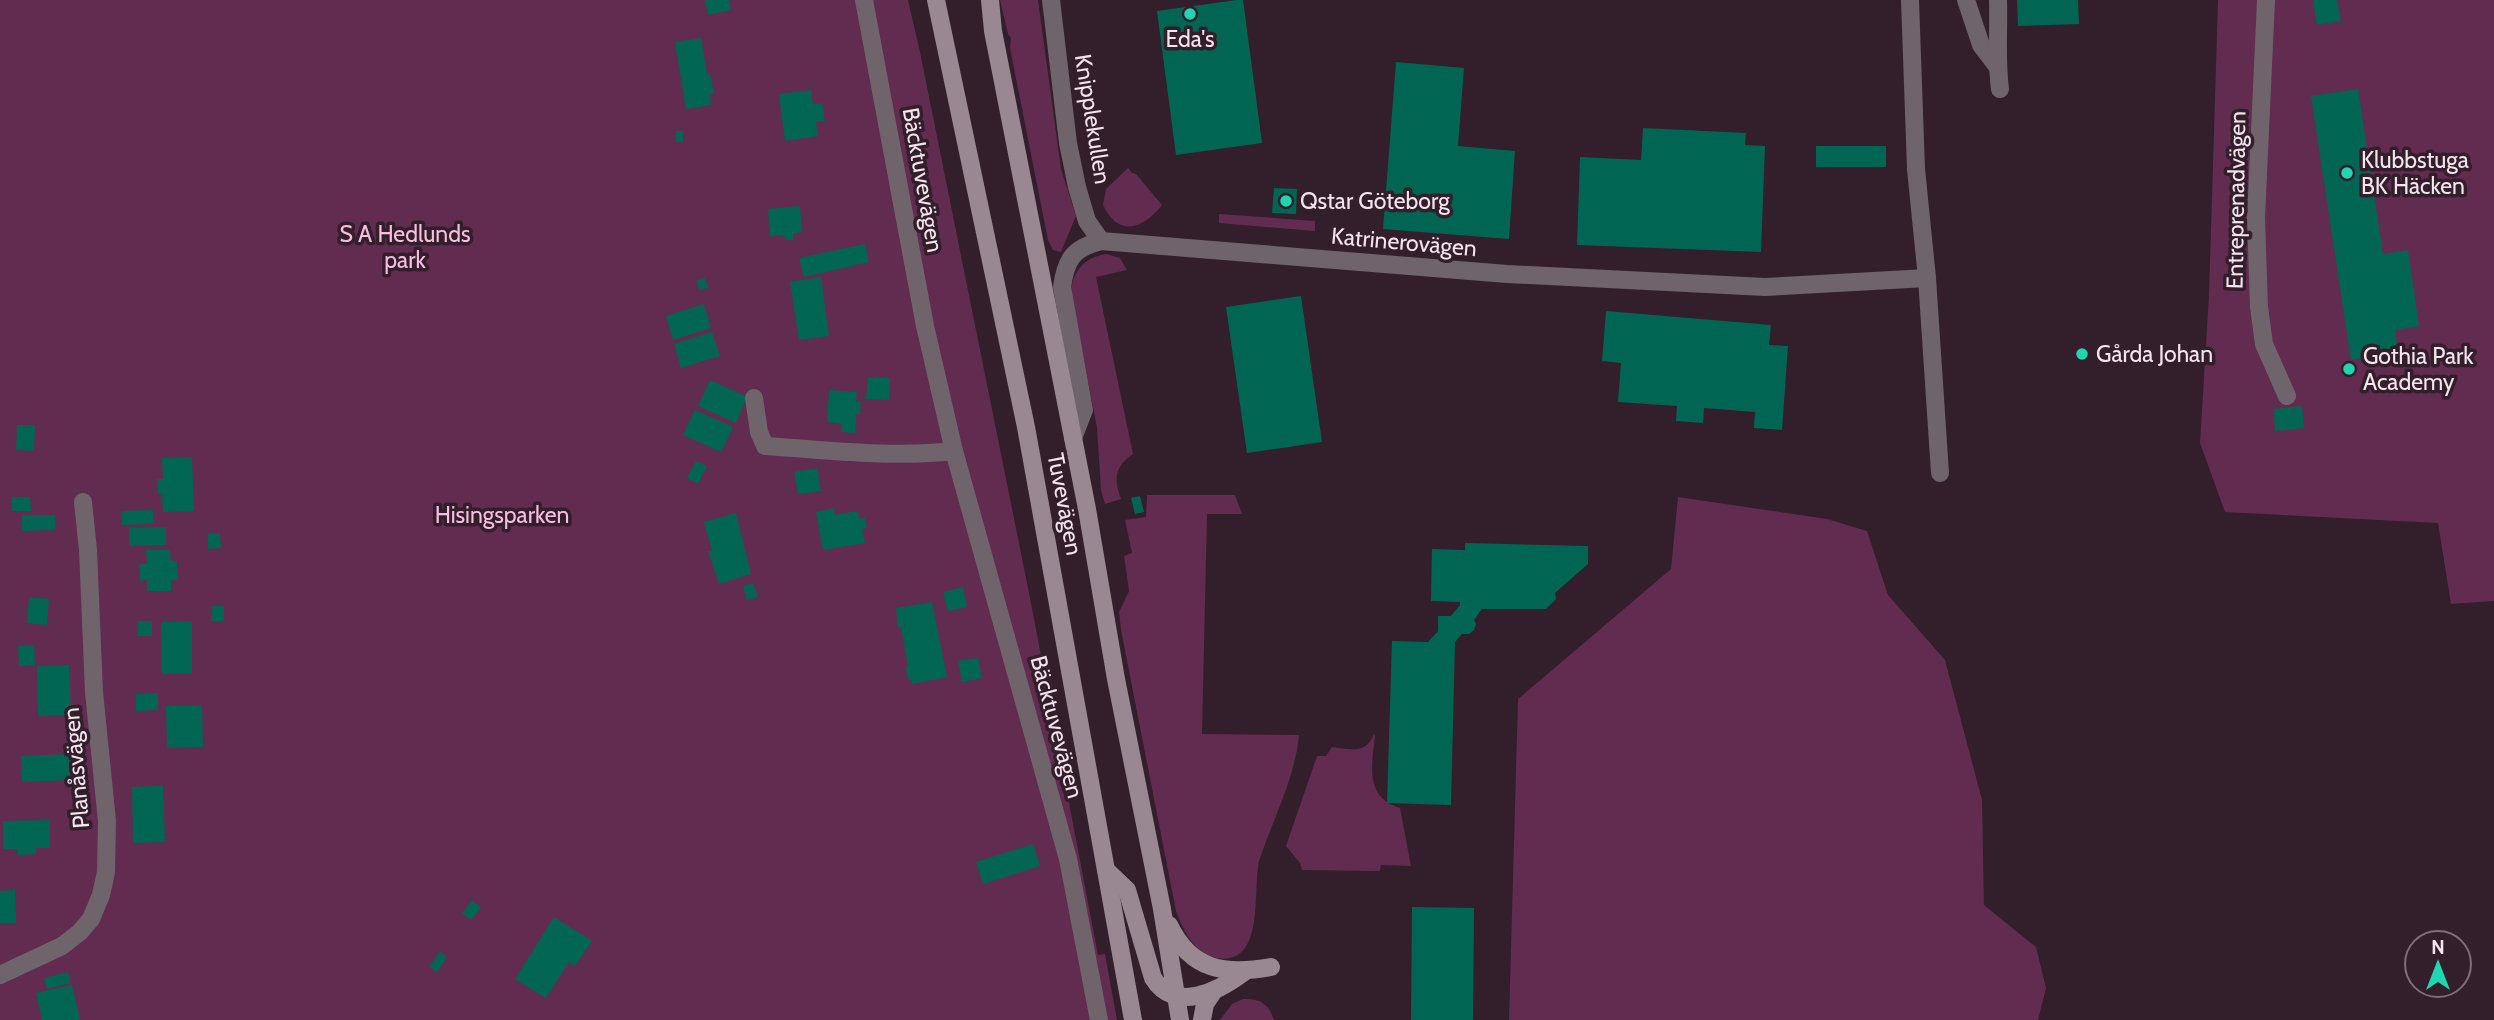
<svg xmlns="http://www.w3.org/2000/svg" width="2494" height="1020" font-family="Cabin,sans-serif">
  <style>
    .green { fill: #622b50 }
    .building { fill: #006653 }
    .lines { fill: none; stroke-linecap: round; stroke-linejoin: round }
    .minor { stroke: #6f646b; stroke-width: 18 }
    .secondary { stroke: #998791; stroke-width: 18 }
    .poi-dot { fill: #20d5b0; stroke: #331e2c; stroke-width: 2.5 }
    .labels { text-anchor: middle; dominant-baseline: central; stroke-width: 7; stroke-linejoin: round; paint-order: stroke }
    .poi-label { font-size: 23px; fill: #f3e4ed; stroke: #331e2c; text-anchor: start }
    .street-label { font-size: 23px; fill: #f3e4ed; stroke: #331e2c }
    .park-label { font-size: 23px; fill: #f9bde2; stroke: #331e2c }
  </style>
  <rect width="100%" height="100%" fill="#331e2c"/>
  <!-- green -->
  <g class="green">
    <path d="M0 0H908L920 52 1030 598 1098 955 1105 954 1117 1020H0Z"/>
    <path d="M1000 0H1038L1061 169 1076 216 1061 252 1053 250 1048 240 1010 48 1011 38 1008 34Z"/>
    <path d="M2218 0H2494V601L2451 604 2438 523 2225 512 2200 443 2209 295Z"/>
    <path d="M1128 168 1132 173 1136 174 1162 205C1143 229 1119 238 1103 205L1106 189Z"/>
    <path d="M1219 214 1315 221V231L1219 223Z"/>
    <path d="M1106 254 1120 258 1127 270 1096 277 1133 454C1114 467 1114 479 1121 499L1105 504 1101 490 1097 428 1071 291C1073 271 1085 257 1106 254Z"/>
    <path d="M1147 495H1235L1242 514H1207L1202 734 1299 735C1295 778 1274 817 1260 858 1251 885 1268 967 1216 958 1194 953 1183 930 1176 911L1121 630 1119 612 1129 591 1124 556 1132 553 1125 520 1146 517Z"/>
    <path d="M1678 497 1827 519 1867 531 1888 595 1945 660 1982 800 1984 905 2036 947 2046 988 2038 1020H1509L1518 699 1671 569Z"/>
    <path d="M1374 734 1375 735C1372 765 1364 797 1400 808L1411 866 1381 865 1380 871 1302 870 1300 863 1286 846 1317 756H1326L1332 747C1349 749 1366 755 1374 734Z"/>
    <path d="M1243 999C1260 998 1269 1004 1274 1020H1220L1232 1004Z"/>
  </g>
  <!-- building -->
  <g class="building">
    <path d="M705 0H729L731 10 708 15Z"/>
    <path d="M1237 0H1243L1262 143 1176 155 1157 11Z"/>
    <path d="M2017 0H2078L2079 24 2018 26Z"/>
    <path d="M2313 0H2337L2341 21 2317 25Z"/>
    <path d="M701 38 707 74H710L714 93 710 94 711 105 686 109 675 42Z"/>
    <path d="M1396 62 1464 68 1458 146 1515 151 1509 239 1383 229Z"/>
    <path d="M2358 89 2383 254 2408 250 2419 326 2395 330 2398 353 2351 360 2311 96Z"/>
    <path d="M811 90 813 104 822 103 825 121 816 122 818 136 785 141 779 94Z"/>
    <path d="M1643 128 1746 133 1745 145 1765 146 1761 252 1577 245 1580 157 1641 160Z"/>
    <rect x="676" y="131" width="7" height="11"/>
    <rect x="1816" y="146" width="70" height="21"/>
    <path d="M1274 188 1297 189 1296 214 1272 213Z"/>
    <path d="M800 206 802 232 793 234V240H785L784 235 770 236 768 209Z"/>
    <path d="M865 244 869 262 804 277 799 258Z"/>
    <path d="M821 277 829 336 799 340 790 282Z"/>
    <path d="M705 278 708 288 699 290 697 280Z"/>
    <path d="M1301 296 1322 442 1247 453 1226 307Z"/>
    <path d="M704 304 711 328 673 340 666 316Z"/>
    <path d="M1606 311 1771 325 1769 345 1788 346 1782 430 1754 428 1755 412 1704 408 1703 423 1676 421 1677 406 1618 402 1621 363 1602 361Z"/>
    <path d="M712 332 720 356 681 368 674 344Z"/>
    <path d="M868 377 890 378 889 400 866 399Z"/>
    <path d="M710 380 747 397 736 423 698 406Z"/>
    <path d="M829 390 857 392 856 402H861L860 415 856 414 855 433 842 432V424L827 422Z"/>
    <path d="M2302 406 2304 428 2275 431 2274 409Z"/>
    <path d="M695 410 733 427 721 452 683 435Z"/>
    <path d="M17 425H35L34 451 16 450Z"/>
    <path d="M192 457 194 511 163 512 162 494H158L157 479H163L162 458Z"/>
    <path d="M696 461 707 466 698 484 687 478Z"/>
    <path d="M817 468 821 491 798 494 794 472Z"/>
    <path d="M1140 496 1144 512 1135 514 1131 498Z"/>
    <path d="M12 497H30L31 511H12Z"/>
    <path d="M834 508 835 515 858 511 859 519 865 518 867 528 862 529 865 543 823 550 816 512Z"/>
    <path d="M153 510 154 524 122 525V511Z"/>
    <path d="M736 513 751 574 719 584 708 551H712L704 522Z"/>
    <path d="M22 515H55V530L22 531Z"/>
    <path d="M166 527V545L129 546V528Z"/>
    <path d="M208 533H220L221 548 208 549Z"/>
    <path d="M1465 543 1588 546V564L1555 593 1556 599 1546 609H1482L1474 620 1476 624 1474 630 1469 634H1462L1455 642 1451 805 1387 803 1392 641 1428 642 1438 631V616H1451L1460 605V602L1431 601 1432 549 1465 550Z"/>
    <path d="M146 550H170L171 561H177L178 580H171V591H147V580L140 581 139 564H147Z"/>
    <path d="M753 583 758 597 747 600 743 586Z"/>
    <path d="M963 587 967 607 948 611 943 592Z"/>
    <path d="M29 597 49 599 47 625 27 623Z"/>
    <path d="M932 602 947 677 912 684 911 680H908L906 667 908 666 901 627 898 628 896 608Z"/>
    <path d="M212 606H224V622L211 621Z"/>
    <path d="M138 621H152V636H137Z"/>
    <path d="M192 621V674H162L161 622Z"/>
    <path d="M34 645 35 665 19 666 18 646Z"/>
    <path d="M978 658 982 678 962 682 958 661Z"/>
    <path d="M69 665 71 715 38 716 37 666Z"/>
    <path d="M158 693V710L136 711V694Z"/>
    <path d="M202 705 203 747 167 748 166 706Z"/>
    <path d="M70 754 71 780 22 782 21 756Z"/>
    <path d="M163 786 165 842 133 843 132 787Z"/>
    <path d="M50 820V848H36V854L18 855V849H3V821Z"/>
    <path d="M1033 844 1040 866 983 884 976 862Z"/>
    <path d="M15 890 16 923H0V891Z"/>
    <path d="M472 900 481 908 471 920 462 913Z"/>
    <path d="M1412 907 1474 908 1473 1020H1411Z"/>
    <path d="M554 917 592 941 575 966 569 962 546 998 515 979Z"/>
    <path d="M440 951 447 957 437 972 429 967Z"/>
    <path d="M68 972 70 983 47 989 44 978Z"/>
    <path d="M72 985 80 1020H42L36 993Z"/>
  </g>
  <g class="lines">
    <!-- minor -->
    <g class="minor">
      <path d="M864 0 925 326 954 451 1068 859 1099 1020"/>
      <path d="M1051 0 1068 143 1077 187 1087 221 1101 241"/>
      <path d="M1910 0 1916 169 1927 278 1940 473"/>
      <path d="M1966 0 1981 45 1997 66"/>
      <path d="M1998 0C1999 30 1996 60 2000 89"/>
      <path d="M2266 0 2256 218 2259 307 2264 344 2287 396"/>
      <path d="M754 398 759 432 765 446C829 450 891 458 954 451"/>
      <path d="M1073 438 1084 410 1062 287C1066 258 1074 248 1101 241L1507 274 1765 287 1927 278"/>
      <path d="M0 975 62 946 80 932 91 919 101 895 106 872 107 821 94 692 88 550 83 502"/>
    </g>
    <!-- secondary -->
    <g class="secondary">
      <path d="M936 0 1026 427 1133 1020"/>
      <path d="M990 0 993 31 1087 509 1116 679 1162 909 1180 1020"/>
      <path d="M1106 870 1127 890 1153 978C1175 1014 1219 991 1244 972"/>
      <path d="M1169 925C1191 971 1225 975 1271 967"/>
      <path d="M1202 1020 1205 1004 1213 992"/>
    </g>
  </g>
  <!-- markers -->
  <g class="poi-dot">
    <circle cx="1190" cy="14" r="7"/>
    <circle cx="2347" cy="173" r="7"/>
    <circle cx="1286" cy="201" r="7"/>
    <circle cx="2082" cy="354" r="7"/>
    <circle cx="2349" cy="369" r="7"/>
  </g>
  <g class="labels">
    <!-- poi labels -->
    <g class="poi-label">
      <text x="1190" y="39" text-anchor="middle">Eda's</text>
      <text x="2361" y="160">Klubbstuga<tspan x="2361" dy="26">BK Häcken</tspan></text>
      <text x="1300" y="201">Qstar Göteborg</text>
      <text x="2096" y="354">Gårda Johan</text>
      <text x="2363" y="356">Gothia Park<tspan x="2363" dy="26">Academy</tspan></text>
    </g>
    <!-- street labels -->
    <g class="street-label">
      <text transform="translate(1093 119) rotate(81)">Knipplekullen</text>
      <text transform="translate(923 180) rotate(80)">Bäcktuvevägen</text>
      <text transform="translate(2236 200) rotate(-89)">Entreprenadvägen</text>
      <text transform="translate(1404 242) rotate(5)">Katrinerovägen</text>
      <text transform="translate(1065 504) rotate(79)">Tuvevägen</text>
      <text transform="translate(1057 727) rotate(75)">Bäcktuvevägen</text>
      <text transform="translate(76 768) rotate(-95)">Planåsvägen</text>
    </g>
    <!-- park labels -->
    <g class="park-label">
      <text x="405" y="234">S A Hedlunds<tspan x="405" dy="26">park</tspan></text>
      <text x="502" y="515">Hisingsparken</text>
    </g>
  </g>
  <!-- north arrow -->
  <g transform="translate(2438 964)"><circle r="33" fill="#331e2c" stroke="#806d79" stroke-width="2"/>
  <path d="M0-5L12 26L0 18L-12 26Z" fill="#20d5b0"/>
  <text y="-10" font-size="19" font-weight="bold" text-anchor="middle" fill="#f3e4ed">N</text>
  </g>
</svg>
